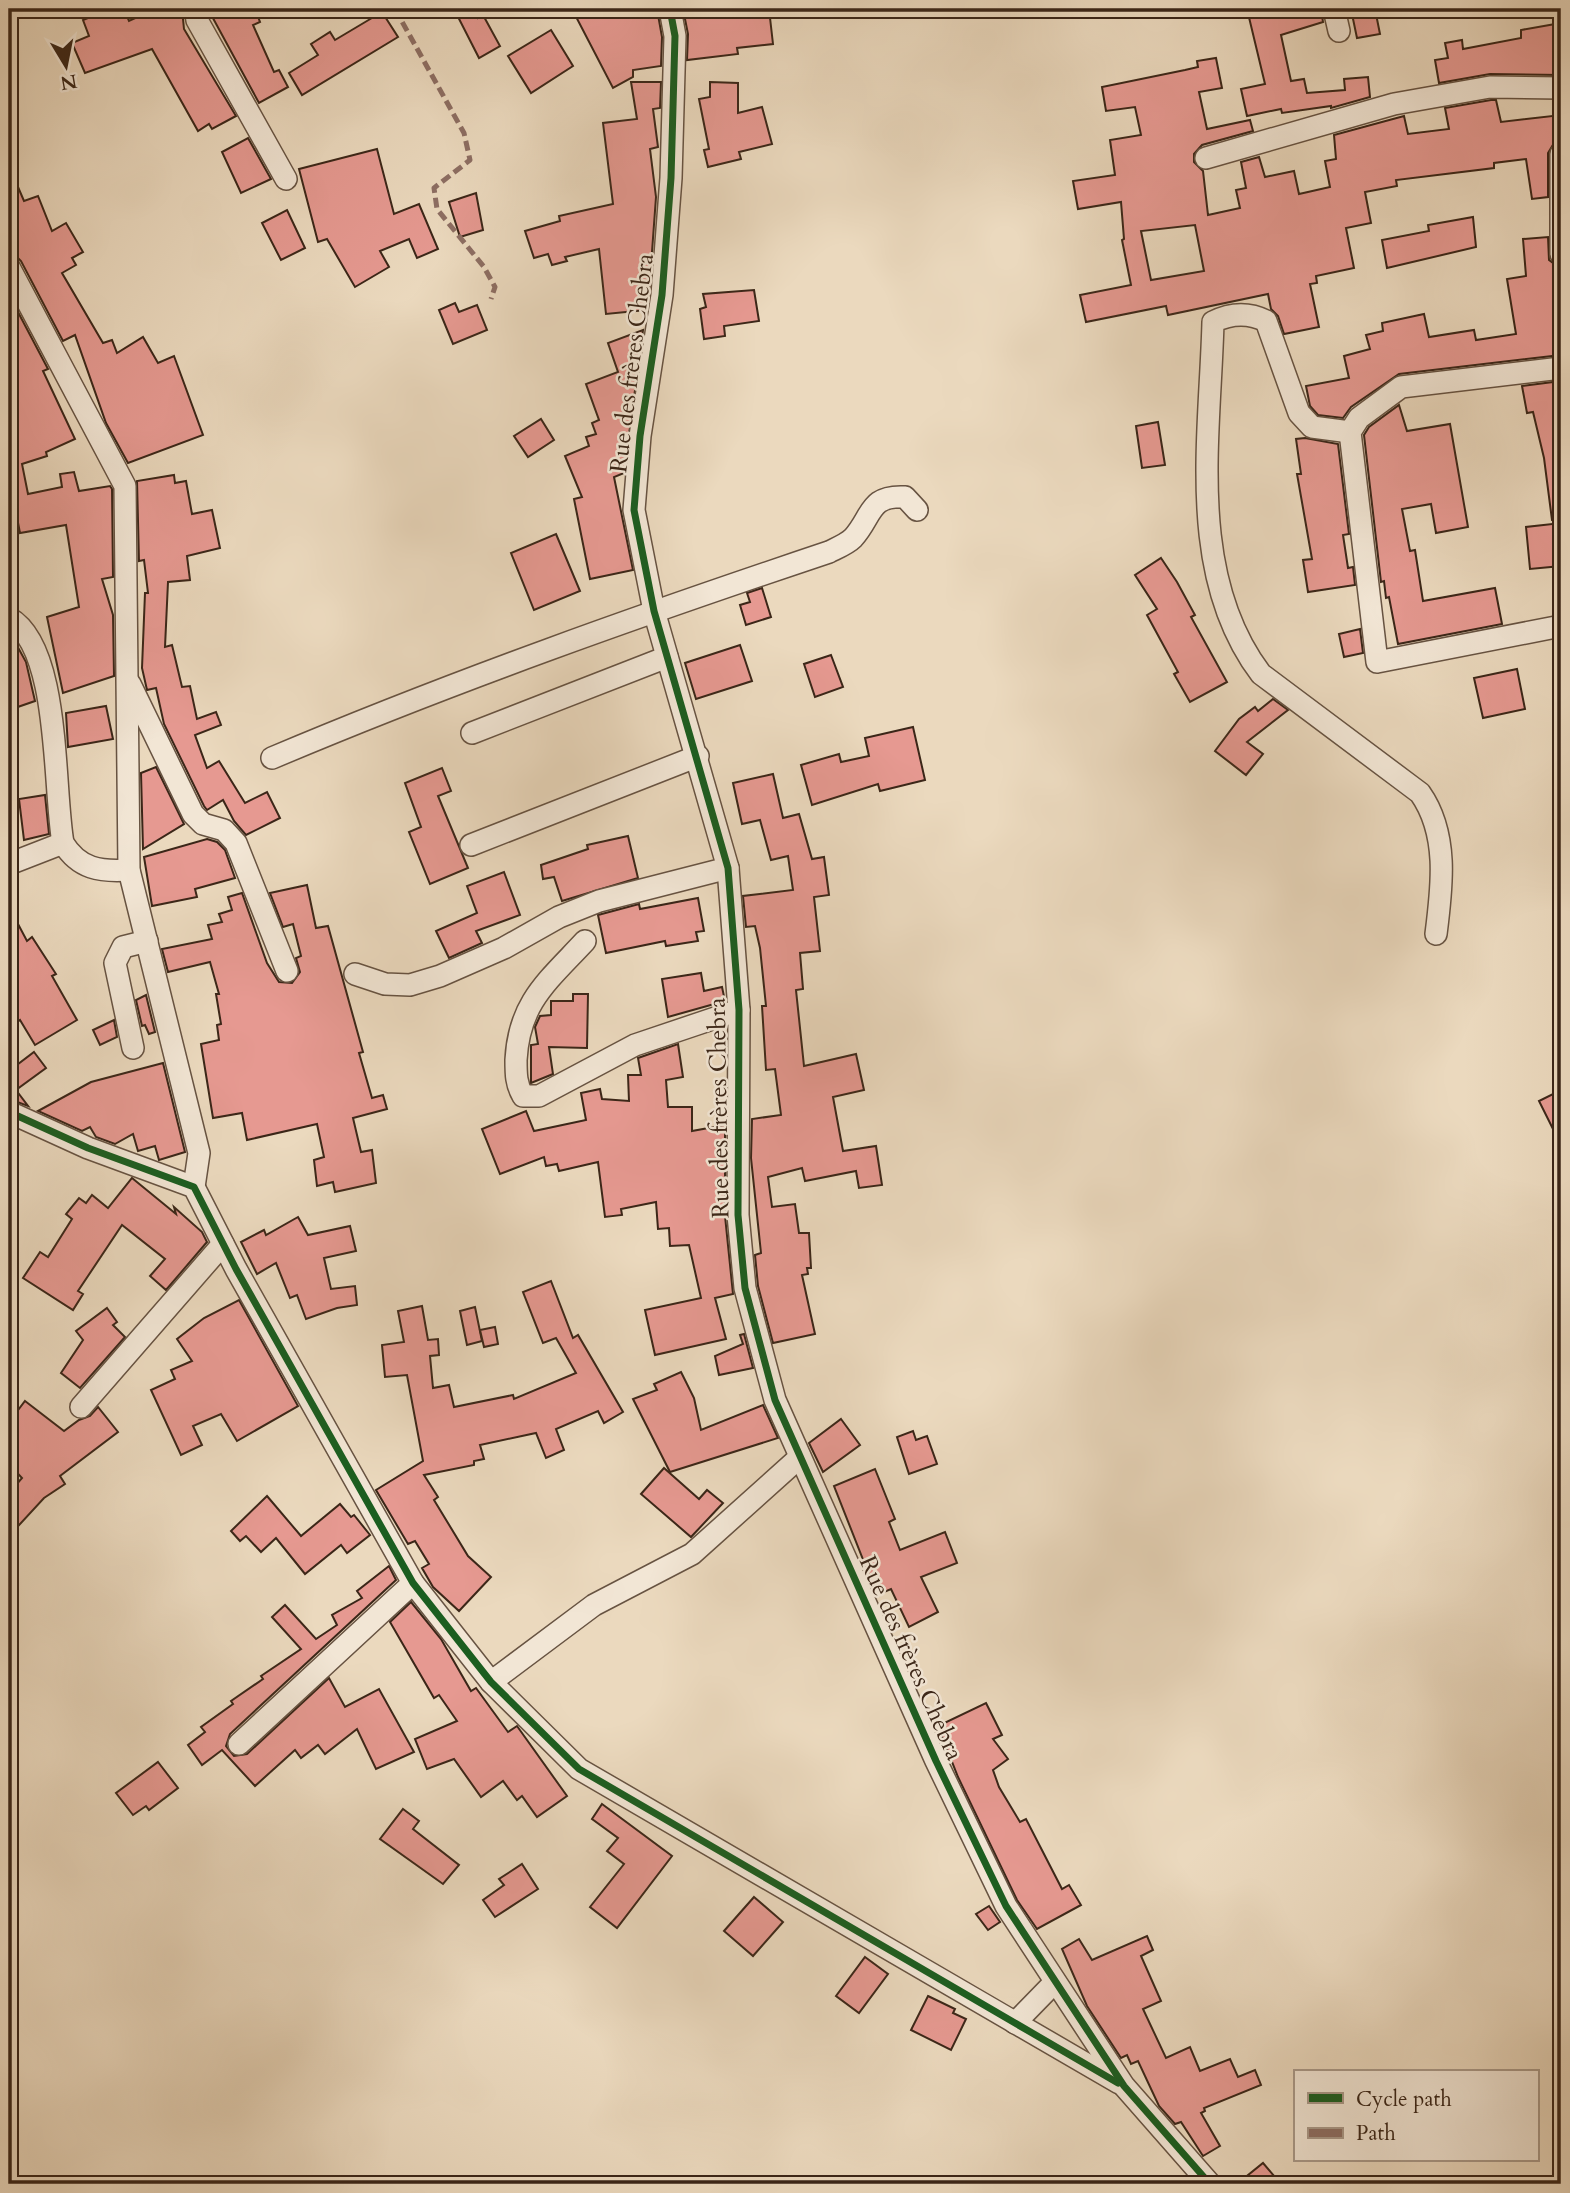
<svg xmlns="http://www.w3.org/2000/svg" width="1570" height="2193" font-family="Cardo,serif">
  <style>
    .building { fill: #e69991; stroke: #3b2618; stroke-width: 2; fill-rule: evenodd }
    .lines { fill: none; stroke-linecap: round; stroke-linejoin: round }
    .minor-casing { stroke: #675342; stroke-width: 24 }
    .minor { stroke: #f2e6d5; stroke-width: 21 }
    .quiet { stroke: #8d6e63; stroke-width: 5; stroke-dasharray: 10 5; stroke-linecap: butt }
    .cycleway-casing { stroke: #f2e6d5; stroke-width: 11 }
    .cycleway { stroke: #1b5e20; stroke-width: 7 }
    .labels { text-anchor: middle; dominant-baseline: central; stroke-width: 5; stroke-linejoin: round; paint-order: stroke }
    .street-label { font-size: 24px; fill: #3b2618; stroke: #f2e6d5 }
  </style>
  <rect width="100%" height="100%" fill="#ebd9be"/>
  <filter id="stains"><feTurbulence type="fractalNoise" baseFrequency=".00286" numOctaves="4"/><feColorMatrix values="0 0 0 0 .2 0 0 0 0 .09 0 0 0 0 .02 0 0 0 .5 -.17"/></filter>
  <radialGradient id="worn" r=".72"><stop offset=".6" stop-color="#630" stop-opacity="0"/><stop offset="1" stop-color="#630" stop-opacity=".3"/></radialGradient>
  <!-- building -->
  <g class="building">
    <path d="M110 9H124L129 21 155 9H182L184 29 236 116 212 129 209 124 198 131 152 49 85 73 72 43 89 36 83 20Z"/>
    <path d="M208 9H255L260 22 253 25 274 72 279 70 288 87 259 103Z"/>
    <path d="M454 9H475L478 18 483 15 500 46 479 58Z"/>
    <path d="M572 9H657L662 37 661 66 633 70V77L613 88Z"/>
    <path d="M683 9H769L773 44 737 48 738 54 687 60 688 34Z"/>
    <path d="M1247 9H1321L1323 22 1281 35 1291 81 1304 79 1307 93 1345 90 1344 79 1368 77 1370 97 1331 108V106L1282 113 1281 109 1247 116 1241 89 1265 84Z"/>
    <path d="M1347 9H1375L1380 34 1357 38 1352 14 1349 15Z"/>
    <path d="M382 12 398 37 302 95 289 73 318 55 311 44 330 32 335 40Z"/>
    <path d="M1561 23V75L1490 74 1439 83 1435 60 1448 58 1445 43 1462 40 1463 49 1521 38V30Z"/>
    <path d="M551 30 573 66 531 93 508 56Z"/>
    <path d="M1216 58 1222 88 1199 92 1207 129 1250 120 1253 131 1202 145 1194 154V162L1203 171 1208 215 1240 208 1236 190 1246 188 1241 162 1259 157 1265 177 1294 171 1299 194 1330 187 1325 161 1336 159 1334 135 1404 116 1408 134 1449 129 1445 108 1491 100H1496L1501 122 1561 115V141L1554 143 1548 153V197L1532 199 1526 159 1494 163V168L1396 180 1397 186 1365 192 1371 223 1346 228 1354 268 1316 276 1317 283 1310 284 1319 327 1284 334 1278 316 1271 309 1268 294 1168 315 1166 306 1086 322 1080 295 1131 285 1122 240 1124 239 1121 202 1078 209 1073 181 1115 175 1110 140 1141 135 1135 107 1106 111 1102 87 1185 70 1198 67 1197 61ZM1195 225 1204 271 1151 280 1141 231Z"/>
    <path d="M631 82H661L660 108 653 109 658 147 650 149 656 197 649 293 646 310 606 314 599 249 565 257 567 261 552 265 548 254 534 258 525 231 560 221 559 216 613 204 603 123 637 119Z"/>
    <path d="M710 82 738 83V113L762 107 772 144 739 152 741 159 708 167 704 150 709 149 699 99 710 97Z"/>
    <path d="M248 138 271 179 241 193 222 152Z"/>
    <path d="M377 149 394 214 419 204 438 249 417 258 409 239 380 251 389 267 355 287 327 239 318 242 299 169Z"/>
    <path d="M9 166 24 201 38 196 52 231 66 223 83 252 72 258 76 265 62 273 103 343 112 340 117 353 143 337 158 363 174 356 203 435 128 463 106 423 75 335 63 341 21 261 9 249Z"/>
    <path d="M476 193 483 230 460 237 449 202Z"/>
    <path d="M287 210 305 248 281 260 262 223Z"/>
    <path d="M1473 217 1476 247 1387 268 1382 240 1429 231 1428 225Z"/>
    <path d="M1548 237 1549 260 1557 266V271H1561V290L1555 291 1561 355 1399 374 1351 407 1343 418 1318 415 1310 406 1306 386 1349 378 1344 356 1370 349 1366 335 1383 331 1382 323 1424 314 1429 337 1474 330 1476 340 1516 334 1507 279 1526 276 1523 239Z"/>
    <path d="M754 290 759 321 724 326 725 336 704 339 700 309 706 307 703 294Z"/>
    <path d="M9 295 48 369 43 371 75 439 46 452 47 456 22 464 28 494 62 487 60 474 74 472 79 491 110 486 112 489 113 577 102 579 113 615 114 676 63 693 47 617 79 607 66 525 20 533 9 476Z"/>
    <path d="M455 303 459 312 477 305 487 330 453 344 439 310Z"/>
    <path d="M643 330 624 473 614 477 633 570 590 579 574 499 582 497 565 456 589 446 586 437 596 434 592 423 599 420 586 384 618 372 608 343Z"/>
    <path d="M1561 381V519L1552 520 1544 458 1533 412 1527 413 1522 386Z"/>
    <path d="M1399 405 1407 431 1450 424 1468 527 1436 533 1431 504 1402 509 1410 551 1415 550 1423 601 1495 588 1502 624 1398 644 1389 597 1386 598 1384 581 1381 582 1364 435 1369 427Z"/>
    <path d="M541 419 554 440 528 457 514 436Z"/>
    <path d="M1158 422 1165 465 1142 468 1136 426Z"/>
    <path d="M1305 438 1338 444 1349 534 1343 535 1348 568 1353 567 1355 585 1308 592 1303 560 1312 559 1297 474H1301L1296 439Z"/>
    <path d="M174 475 175 483 186 481 192 514 212 510 220 548 187 556 190 580 168 582 165 647 172 645 182 687 190 686 197 719 216 712 221 725 195 735 207 768 219 761 245 803 267 792 280 818 246 835 234 821 223 800 207 810 204 806 164 724 156 688 147 690 142 668 145 593H148L144 560 139 561 137 481Z"/>
    <path d="M1561 523V566L1530 569 1526 527Z"/>
    <path d="M556 534 580 591 534 610 511 553Z"/>
    <path d="M1161 558 1177 582 1195 615 1191 617 1227 682 1190 702 1174 674 1178 672 1147 615 1157 609 1135 575Z"/>
    <path d="M762 588 771 617 746 625 740 605 750 602 747 593Z"/>
    <path d="M1360 629 1363 653 1344 657 1339 634Z"/>
    <path d="M9 642H15L26 662 35 701 9 710Z"/>
    <path d="M740 645 752 681 696 699 685 663Z"/>
    <path d="M831 655 843 687 815 697 804 664Z"/>
    <path d="M1517 669 1525 709 1483 718 1474 678Z"/>
    <path d="M1273 699 1288 710 1247 742 1263 754 1246 775 1215 751 1239 719 1255 707 1258 711Z"/>
    <path d="M106 706 113 739 68 747 66 713Z"/>
    <path d="M913 727 925 780 880 791 878 784 812 805 801 765 839 754 841 762 869 756 865 738Z"/>
    <path d="M156 767 184 824 143 849 141 773Z"/>
    <path d="M442 768 451 791 438 796 468 868 430 884 409 832 421 827 405 783Z"/>
    <path d="M773 774 783 818 799 814 812 859 824 857 829 895 814 897 820 951 800 953 803 989 796 990 804 1066 856 1054 864 1090 833 1097 843 1151 876 1146 882 1185 859 1188 856 1171 805 1181 802 1168 768 1177 772 1207 795 1204 799 1233H809L811 1268H807L808 1274 802 1275 815 1334 773 1343 758 1286 755 1255 761 1253 751 1158 752 1119 781 1115 775 1069 766 1070 762 1006H766L760 948 755 926 746 927 743 896 793 890 788 856 771 860 760 820 742 824 733 783Z"/>
    <path d="M45 795 49 834 24 840 19 799Z"/>
    <path d="M628 836 638 878 562 901 554 877 543 879 541 865 588 849 587 845Z"/>
    <path d="M207 839 217 842 225 850 235 878 195 889 197 897 152 906 144 857Z"/>
    <path d="M504 872 520 915 476 931 482 943 449 958 436 931 477 913 467 886Z"/>
    <path d="M307 885 316 928 328 926 363 1052 359 1053 372 1098 383 1095 387 1109 353 1118 361 1152 372 1150 376 1183 335 1192 333 1182 317 1186 314 1160 324 1157 317 1124 247 1140 242 1113 213 1118 201 1044 219 1040 217 1025 221 1024 216 994H219L210 962 168 972 162 949 212 939 208 925 222 922 219 914 232 910 228 897 242 893 267 963 279 982 292 983 300 972 296 958 301 956 293 924 283 927 270 893Z"/>
    <path d="M698 898 704 931 696 932 698 941 666 946 665 941 606 953 598 915 639 904 640 909Z"/>
    <path d="M9 907 27 941 32 937 56 974 52 976 77 1020 35 1045 20 1020 9 1028Z"/>
    <path d="M701 973 704 991 722 987 725 1001 668 1017 662 979Z"/>
    <path d="M573 994H588L587 1048 549 1047 553 1074 531 1083V1045L538 1044 535 1027 540 1016 551 1015V1001H573Z"/>
    <path d="M146 995 155 1032 149 1034 145 1025 142 1026 136 1000Z"/>
    <path d="M114 1020 117 1037 100 1045 93 1030Z"/>
    <path d="M678 1044 683 1077 666 1080 668 1107H692V1131L725 1125V1216L733 1294 715 1298 726 1339 655 1355 645 1310 701 1298 689 1245 670 1246 669 1228 658 1229 656 1202 621 1209 622 1215 605 1217 598 1162 559 1171 557 1164 546 1166 544 1157 500 1174 482 1129 526 1111 534 1131 586 1120 581 1093 600 1089 602 1099 629 1101 628 1075H641L638 1058Z"/>
    <path d="M34 1052 46 1068 16 1090 28 1106 9 1099V1071Z"/>
    <path d="M163 1063 185 1152 159 1160 155 1146 138 1151 133 1134 115 1144 96 1137 90 1127 82 1131 38 1111 91 1082Z"/>
    <path d="M1561 1090V1145L1539 1101Z"/>
    <path d="M132 1178 176 1214 174 1207 202 1232 207 1242 166 1290 150 1276 165 1259 122 1225 78 1291 83 1294 73 1310 23 1278 40 1252 48 1257 72 1219 66 1214 79 1198 86 1203 92 1195 108 1208Z"/>
    <path d="M298 1217 308 1235 350 1226 356 1251 324 1258 331 1289 355 1286 357 1305 337 1308 306 1319 297 1295 290 1298 276 1263 257 1274 241 1242 264 1230 266 1235Z"/>
    <path d="M551 1281 573 1338 578 1335 623 1412 604 1423 598 1411 556 1429 564 1450 546 1458 536 1433 480 1445 484 1459 474 1461V1465L424 1475 438 1497 434 1500 468 1556 491 1577 459 1611 433 1587 422 1568 429 1564 415 1541 408 1544 376 1490 423 1461 407 1375 385 1377 382 1345 404 1342 398 1311 422 1306 428 1340 438 1339 439 1355 430 1356 433 1388 449 1385 454 1407 513 1395 514 1399 576 1373 556 1338 543 1343 523 1292Z"/>
    <path d="M239 1300 298 1406 237 1441 221 1414 193 1426 202 1445 181 1455 151 1390 175 1379 171 1370 192 1361 177 1339 204 1318Z"/>
    <path d="M475 1307 482 1341 467 1345 460 1311Z"/>
    <path d="M107 1308 117 1322 113 1325 125 1337 80 1388 61 1373 83 1340 76 1331Z"/>
    <path d="M495 1327 498 1344 484 1347 480 1330Z"/>
    <path d="M744 1334 753 1368 719 1375 715 1356 743 1344 740 1335Z"/>
    <path d="M681 1372 694 1398 701 1430 763 1405 778 1438 670 1472 633 1399 657 1390 654 1384Z"/>
    <path d="M25 1401 64 1431 79 1420 90 1416 98 1407 118 1432 60 1476 65 1484 44 1498 9 1536V1493L22 1478 9 1464V1422Z"/>
    <path d="M841 1419 860 1445 823 1472 809 1443Z"/>
    <path d="M913 1431 916 1440 927 1436 937 1464 909 1474 897 1437Z"/>
    <path d="M664 1468 699 1499 707 1490 723 1503 691 1537 641 1494Z"/>
    <path d="M875 1469 895 1519 889 1522 900 1550 945 1532 957 1563 921 1577 938 1612 909 1627 891 1589 877 1595 834 1486Z"/>
    <path d="M267 1496 301 1536 340 1504 351 1517 354 1515 370 1535 347 1553 341 1545 305 1574 276 1538 261 1552 246 1536 240 1541 231 1531Z"/>
    <path d="M389 1566 396 1580 230 1734 226 1746 234 1756 247 1754 329 1678 345 1707 379 1689 414 1752 376 1769 357 1729 325 1754 318 1745 301 1758 295 1750 255 1786 222 1750 202 1765 188 1745 205 1732 201 1727 233 1704 231 1701 263 1679 261 1676 301 1649 272 1617 285 1605 316 1639 337 1625 332 1615 362 1598 357 1591Z"/>
    <path d="M411 1602 441 1639 471 1691 476 1688 508 1732 517 1726 567 1796 537 1817 522 1796 517 1800 503 1781 481 1797 454 1759 427 1769 415 1739 457 1721 439 1695 434 1698 390 1622Z"/>
    <path d="M986 1703 1002 1735 993 1739 1008 1759 993 1770 999 1787 1020 1822 1026 1819 1062 1889 1069 1885 1081 1905 1037 1929 1017 1900 958 1777 938 1726Z"/>
    <path d="M158 1762 178 1788 149 1810 146 1806 133 1815 116 1793Z"/>
    <path d="M602 1804 672 1856 617 1928 590 1907 624 1864 607 1851 618 1838 592 1819Z"/>
    <path d="M403 1809 419 1821 413 1829 459 1865 443 1884 380 1839Z"/>
    <path d="M522 1864 538 1889 495 1917 483 1900 504 1885 499 1879Z"/>
    <path d="M754 1897 783 1922 753 1956 724 1931Z"/>
    <path d="M989 1906 1000 1922 988 1930 976 1914Z"/>
    <path d="M1147 1936 1153 1950 1141 1956 1161 2001 1143 2009 1166 2058 1190 2047 1200 2071 1230 2059 1238 2077 1255 2070 1261 2085 1204 2108 1205 2111 1201 2113 1220 2146 1203 2156 1181 2122 1175 2124 1159 2106 1138 2061 1131 2064 1127 2055 1121 2058 1087 2006 1062 1949 1079 1939 1092 1960Z"/>
    <path d="M865 1957 888 1974 859 2013 836 1996Z"/>
    <path d="M928 1996 955 2009 953 2013 966 2019 951 2050 911 2030Z"/>
    <path d="M1263 2163 1281 2184H1237Z"/>
  </g>
  <g class="lines">
    <!-- minor casing -->
    <g class="minor-casing">
      <g id="minor">
        <path d="M195 9 197 20 286 179"/>
        <path d="M670 9 675 36 671 178 662 295 640 436 634 510 654 611 728 868 739 1010 738 1215 745 1288 775 1400 936 1761 1006 1906 1124 2086 1210 2184"/>
        <path d="M1334 9 1339 31"/>
        <path d="M1561 154V254"/>
        <path d="M1206 158 1394 104 1490 87 1561 88"/>
        <path d="M9 267 125 486 129 870 199 1153 194 1187"/>
        <path d="M1561 368 1401 387 1359 418 1350 432 1377 662 1561 626"/>
        <path d="M1350 432 1312 427 1299 413 1266 321C1248 312 1231 313 1213 322 1210 438 1186 575 1261 674L1420 793C1449 834 1442 887 1436 934"/>
        <path d="M9 618C61 647 53 788 63 843 79 869 100 872 129 870"/>
        <path d="M130 684 193 814 203 824 224 830 236 843 287 971"/>
        <path d="M472 733 667 657"/>
        <path d="M272 758C454 681 641 615 829 552 837 548 847 544 853 538 873 516 868 495 905 497L917 510"/>
        <path d="M471 845 698 756"/>
        <path d="M9 864 63 843"/>
        <path d="M585 941C548 981 519 1002 516 1060 516 1074 516 1084 523 1096H539L635 1045 739 1010"/>
        <path d="M355 974 385 984 410 985 440 976 504 948 559 917 599 901 728 868"/>
        <path d="M133 1048 115 963 123 947 147 941"/>
        <path d="M9 1112 88 1148 194 1187 236 1269 413 1583 491 1682 579 1769 1119 2083"/>
        <path d="M81 1407 223 1244"/>
        <path d="M491 1682 594 1605 692 1554 800 1457"/>
        <path d="M239 1744 413 1583"/>
        <path d="M1015 2023 1054 1983"/>
      </g>
    </g>
    <!-- minor -->
    <use href="#minor" class="minor"/>
    <!-- quiet -->
    <path class="quiet" d="M395 9 464 133 470 160 434 188 437 209 484 267 495 287 491 299"/>
    <!-- cycleway casing -->
    <g class="cycleway-casing">
      <g id="cycleway">
        <path d="M670 9 675 36 671 178 662 295 640 436 634 510 654 611 728 868 739 1010 738 1215 745 1288 775 1400 936 1761 1006 1906 1124 2086 1210 2184"/>
        <path d="M9 1112 88 1148 194 1187 236 1269 413 1583 491 1682 579 1769 1118 2083"/>
      </g>
    </g>
    <!-- cycleway -->
    <use href="#cycleway" class="cycleway"/>
  </g>
  <g class="labels">
    <!-- street labels -->
    <g class="street-label">
      <text transform="translate(632 363) rotate(-83)">Rue des frères Chebra</text>
      <text transform="translate(719 1108) rotate(-91)">Rue des frères Chebra</text>
      <text transform="translate(911 1658) rotate(66)">Rue des frères Chebra</text>
    </g>
  </g>
  <!-- margin -->
  <rect width="1570" height="2193" fill="none" stroke="#ebd9be" stroke-width="35"/>
  <rect x="10" y="10" width="1549" height="2172" fill="none" stroke="#3b2618" stroke-width="3.5"/>
  <rect x="18" y="18" width="1535" height="2158" fill="none" stroke="#3b2618" stroke-width="2"/>
  <!-- legend -->
  <rect x="1294" y="2070" width="245" height="91" fill="#f2e6d5" stroke="#a99989" stroke-width="2"/>
  <rect x="1308" y="2093" width="35" height="10" fill="#1b5e20" stroke="#a99989" stroke-width="2"/>
  <text x="1356" y="2106" font-size="21" fill="#3b2618">Cycle path</text>
  <rect x="1308" y="2128" width="35" height="10" fill="#8d6e63" stroke="#a99989" stroke-width="2"/>
  <text x="1356" y="2140" font-size="21" fill="#3b2618">Path</text>
  <!-- north arrow -->
  <g transform="translate(66 66) rotate(170)" stroke="#f2e6d5" stroke-width="5" paint-order="stroke">
  <path d="M0-5L12 26L0 18L-12 26Z" fill="#3b2618"/>
  <text y="-10" font-size="19" font-weight="bold" text-anchor="middle" fill="#3b2618">N</text>
  </g>
  <rect width="100%" height="100%" filter="url(#stains)"/>
  <rect width="100%" height="100%" fill="url(#worn)"/>
</svg>
